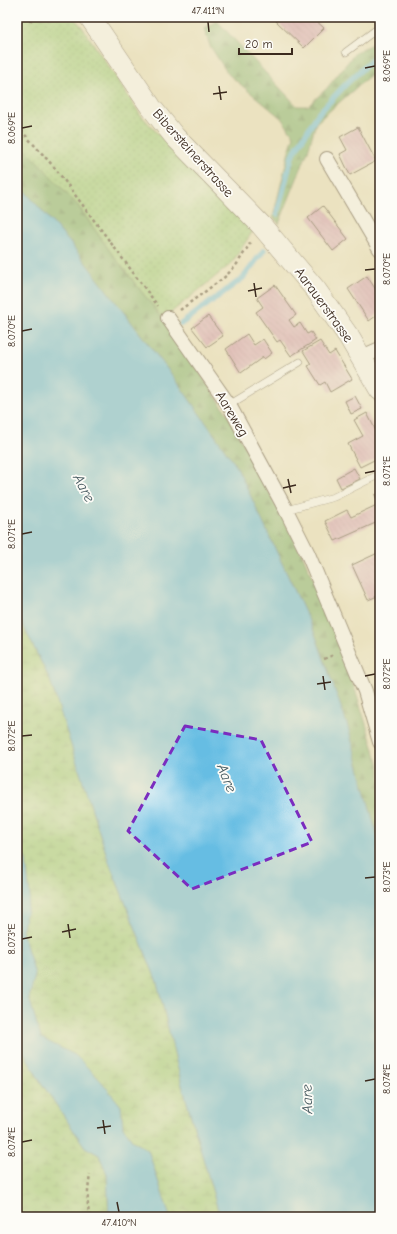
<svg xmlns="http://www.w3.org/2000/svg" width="397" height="1234" font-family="'Comic Neue',sans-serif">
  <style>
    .grass { fill: url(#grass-dots); stroke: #6d7d4e }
    .forest { fill: url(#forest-firs); stroke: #5d6e46 }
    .wetland { fill: url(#wetland-marsh); stroke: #6d7d4e }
    .water { fill: #66bde3; stroke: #507480 }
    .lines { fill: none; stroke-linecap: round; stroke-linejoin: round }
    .stream { stroke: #66bde3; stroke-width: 5.5 }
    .building { fill: url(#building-back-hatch) }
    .lane-casing { stroke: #554636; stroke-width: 8 }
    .street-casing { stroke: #554636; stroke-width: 16 }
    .secondary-casing { stroke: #554636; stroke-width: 22 }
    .path { stroke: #554636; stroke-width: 2.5; stroke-dasharray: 3 3; stroke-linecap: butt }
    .lane { stroke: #fff; stroke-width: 7 }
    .street { stroke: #fff; stroke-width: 14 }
    .secondary { stroke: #fff; stroke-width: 21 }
    .marked { fill: none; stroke: #7b2cbf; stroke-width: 3; stroke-dasharray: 8 5; stroke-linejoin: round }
    .ticks { fill: none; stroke: #3b2a1e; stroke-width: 1.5 }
    .labels { text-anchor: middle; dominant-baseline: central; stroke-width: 3.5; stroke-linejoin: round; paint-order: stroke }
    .street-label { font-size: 14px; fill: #3b2a1e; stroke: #fdfcf7 }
    .water-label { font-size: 15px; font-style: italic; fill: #4a5d63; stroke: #fdfcf7 }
    .neatline { fill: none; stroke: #3b2a1e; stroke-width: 1.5 }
    .ticks-label { font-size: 10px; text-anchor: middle; fill: #3b2a1e }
  </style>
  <defs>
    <pattern id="grass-dots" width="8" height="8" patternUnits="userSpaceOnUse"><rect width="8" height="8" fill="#9fd07e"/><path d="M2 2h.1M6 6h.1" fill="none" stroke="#83a967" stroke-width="1.8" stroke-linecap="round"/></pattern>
    <pattern id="forest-firs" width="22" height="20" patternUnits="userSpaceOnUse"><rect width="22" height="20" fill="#7fb26d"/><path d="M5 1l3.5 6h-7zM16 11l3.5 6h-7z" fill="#699159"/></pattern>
    <pattern id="wetland-marsh" width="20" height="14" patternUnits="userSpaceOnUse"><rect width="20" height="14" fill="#9fd07e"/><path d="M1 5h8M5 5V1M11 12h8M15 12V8" fill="none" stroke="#83a967"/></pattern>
    <pattern id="building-back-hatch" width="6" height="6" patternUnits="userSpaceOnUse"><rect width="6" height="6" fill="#d495b1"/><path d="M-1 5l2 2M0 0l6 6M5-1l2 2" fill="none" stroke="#ad7a8f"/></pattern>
  </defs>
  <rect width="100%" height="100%" fill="#fdfcf7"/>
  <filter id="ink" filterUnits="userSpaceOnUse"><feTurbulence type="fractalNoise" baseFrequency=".025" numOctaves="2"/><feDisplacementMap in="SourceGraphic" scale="8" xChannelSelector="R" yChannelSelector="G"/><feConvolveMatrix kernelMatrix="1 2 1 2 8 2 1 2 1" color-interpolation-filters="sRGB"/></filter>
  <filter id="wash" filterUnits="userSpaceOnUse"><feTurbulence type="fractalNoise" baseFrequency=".012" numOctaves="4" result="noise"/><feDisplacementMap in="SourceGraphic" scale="16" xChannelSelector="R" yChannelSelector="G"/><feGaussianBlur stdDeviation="0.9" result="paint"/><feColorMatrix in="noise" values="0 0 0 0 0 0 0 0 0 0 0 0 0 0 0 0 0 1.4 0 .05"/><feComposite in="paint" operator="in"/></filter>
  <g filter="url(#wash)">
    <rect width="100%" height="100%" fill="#ebe2c0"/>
    <!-- grass -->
    <path class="grass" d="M17 17H73L82 27 105 61 140 114 169 146 253 231 231 264 163 319 112 254 78 206 37 161 17 141Z"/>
    <!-- forest -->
    <g class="forest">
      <path d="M217 21 297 106H308L327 88 356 52 380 40V68L366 79 316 123 308 151 279 224 273 217 289 151 294 136 281 118 228 74 210 46 204 28Z"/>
      <path d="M17 141 37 161 78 206 112 254 163 319 227 413 303 556 330 620 357 695 380 769V846L348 727 315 634 237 467 175 379 71 244 17 182Z"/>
    </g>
    <!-- wetland -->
    <g class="wetland">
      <path d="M17 613 50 680 109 862 157 982 182 1085 220 1217H170L148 1150 133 1141 123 1127 121 1106 75 1055 41 1039 29 998 35 975 22 931 30 897 26 860 17 845Z"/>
      <path d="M17 1040 40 1081 85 1147 99 1155 107 1174 109 1217H17Z"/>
    </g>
    <!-- water -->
    <g class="water">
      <path d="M17 182 71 244 175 379 237 467 315 634 348 727 380 846V1217H220L182 1085 157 982 109 862 50 680 17 613Z"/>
      <path d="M17 845 26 860 30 897 22 931 35 975 29 998 41 1038 75 1055 101 1081 121 1106 123 1127 133 1141 148 1150 170 1217H109L107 1174 99 1155 85 1147 40 1081 17 1040Z"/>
    </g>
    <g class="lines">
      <!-- stream -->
      <g class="stream">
        <path d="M277 214 292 156 318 114 347 83 373 59 380 56"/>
        <path d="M181 324 243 278 264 250"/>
      </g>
    </g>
    <g id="blocks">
      <!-- building -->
      <g class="building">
        <path d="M280 17H312L324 28 304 48 276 21Z"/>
        <path d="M358 127 376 161 350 175 340 154 347 150 340 137Z"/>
        <path d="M323 206 348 239 333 251 308 218Z"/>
        <path d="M367 276 380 296V313L369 321 348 289Z"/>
        <path d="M275 285 296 315 289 320 294 327 300 323 307 334 311 332 316 340 291 356 280 340 277 342 256 312 263 307 257 298Z"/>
        <path d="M208 316 223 336 207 347 192 328Z"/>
        <path d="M247 334 254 345 263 339 272 353 264 359 263 357 241 373 226 349Z"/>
        <path d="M320 341 329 355 335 351 352 379 330 392 325 382 320 385 308 366 311 364 303 351Z"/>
        <path d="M355 396 362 409 351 414 345 401Z"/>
        <path d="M367 413 380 439V457L360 467 348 444 363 436 354 420Z"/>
        <path d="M354 468 360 479 341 488 336 478Z"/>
        <path d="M380 493V521L335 541 325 521 347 510 351 517 379 504 375 495Z"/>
        <path d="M380 552V595L368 600 352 565Z"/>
      </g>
    </g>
  </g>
  <g filter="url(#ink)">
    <use href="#blocks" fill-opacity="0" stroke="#554636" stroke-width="1"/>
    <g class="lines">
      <!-- lane casing -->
      <g class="lane-casing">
        <g id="lane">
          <path d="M346 52 377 29 380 28"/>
          <path d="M229 405 300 362"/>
          <path d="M286 510 334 497 380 474"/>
        </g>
      </g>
      <!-- street casing -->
      <g class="street-casing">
        <g id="street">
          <path d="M327 159 380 249"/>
          <path d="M168 318 229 405 286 510 308 554 365 691 380 742"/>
          <path d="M362 357 380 349"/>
        </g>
      </g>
      <!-- secondary casing -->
      <g class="secondary-casing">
        <path id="secondary" d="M90 17 151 107 175 137 261 225 316 290 349 337 380 390"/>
      </g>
      <!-- path -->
      <g class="path">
        <path d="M18 17 30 21 37 17"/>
        <path d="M17 126 55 168 158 306"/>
        <path d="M180 310 226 276 237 264 251 242"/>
        <path d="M324 659 334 655"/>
        <path d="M90 1217C86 1203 88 1189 90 1175"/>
      </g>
      <!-- lane -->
      <use href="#lane" class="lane"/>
      <!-- street -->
      <use href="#street" class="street"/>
      <!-- secondary -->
      <use href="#secondary" class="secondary"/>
    </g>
  </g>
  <!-- marked area -->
  <path d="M0 0H397V1234H0ZM185 726 261 740 312 842 192 889 128 831Z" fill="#ebe2c0" fill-opacity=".55" fill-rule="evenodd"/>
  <path class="marked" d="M185 726 261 740 312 842 192 889 128 831Z"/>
  <!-- ticks -->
  <path class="ticks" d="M208 22 209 32M365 68 375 66M219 86 221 100M213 94 227 92M22 128 32 126M365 270 375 269M254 283 256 297M248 291 262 288M22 331 32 329M365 473 375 471M288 479 291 493M283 488 296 485M22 534 32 532M323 676 325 690M365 676 375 674M317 684 331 682M22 736 32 735M365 878 375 877M68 924 70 938M62 932 76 929M22 939 32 937M365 1081 375 1079M103 1120 105 1134M97 1128 111 1126M22 1142 32 1140M117 1202 119 1212"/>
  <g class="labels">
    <!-- street labels -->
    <g class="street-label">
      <text transform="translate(193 153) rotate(48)">Bibersteinerstrasse</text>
      <text transform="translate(324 305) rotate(54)">Aarauerstrasse</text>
      <text transform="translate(232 414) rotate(59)">Aareweg</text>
    </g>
    <!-- water labels -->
    <g class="water-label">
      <text transform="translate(84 488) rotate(62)">Aare</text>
      <text transform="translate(227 778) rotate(68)">Aare</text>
      <text transform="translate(307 1099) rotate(-91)">Aare</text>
    </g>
  </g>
  <!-- margin -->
  <rect width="397" height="1234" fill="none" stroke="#fdfcf7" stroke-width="44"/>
  <!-- scale -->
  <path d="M239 48v6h53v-6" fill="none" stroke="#3b2a1e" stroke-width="2"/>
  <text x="245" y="48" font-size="12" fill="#3b2a1e" stroke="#fdfcf7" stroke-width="3" paint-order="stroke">20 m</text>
  <rect x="22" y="22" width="353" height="1190" class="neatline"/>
  <g class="ticks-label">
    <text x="208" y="14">47.411°N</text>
    <text transform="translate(386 66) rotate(-90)" y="4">8.069°E</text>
    <text transform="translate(11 128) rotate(-90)" y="4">8.069°E</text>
    <text transform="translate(386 269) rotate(-90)" y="4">8.070°E</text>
    <text transform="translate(11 331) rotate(-90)" y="4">8.070°E</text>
    <text transform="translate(386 471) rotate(-90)" y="4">8.071°E</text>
    <text transform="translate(11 534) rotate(-90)" y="4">8.071°E</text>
    <text transform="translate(386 674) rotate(-90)" y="4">8.072°E</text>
    <text transform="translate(11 736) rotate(-90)" y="4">8.072°E</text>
    <text transform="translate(386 877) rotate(-90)" y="4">8.073°E</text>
    <text transform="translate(11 939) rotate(-90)" y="4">8.073°E</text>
    <text transform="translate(386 1079) rotate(-90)" y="4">8.074°E</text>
    <text transform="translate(11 1142) rotate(-90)" y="4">8.074°E</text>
    <text x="119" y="1226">47.410°N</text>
  </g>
</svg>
